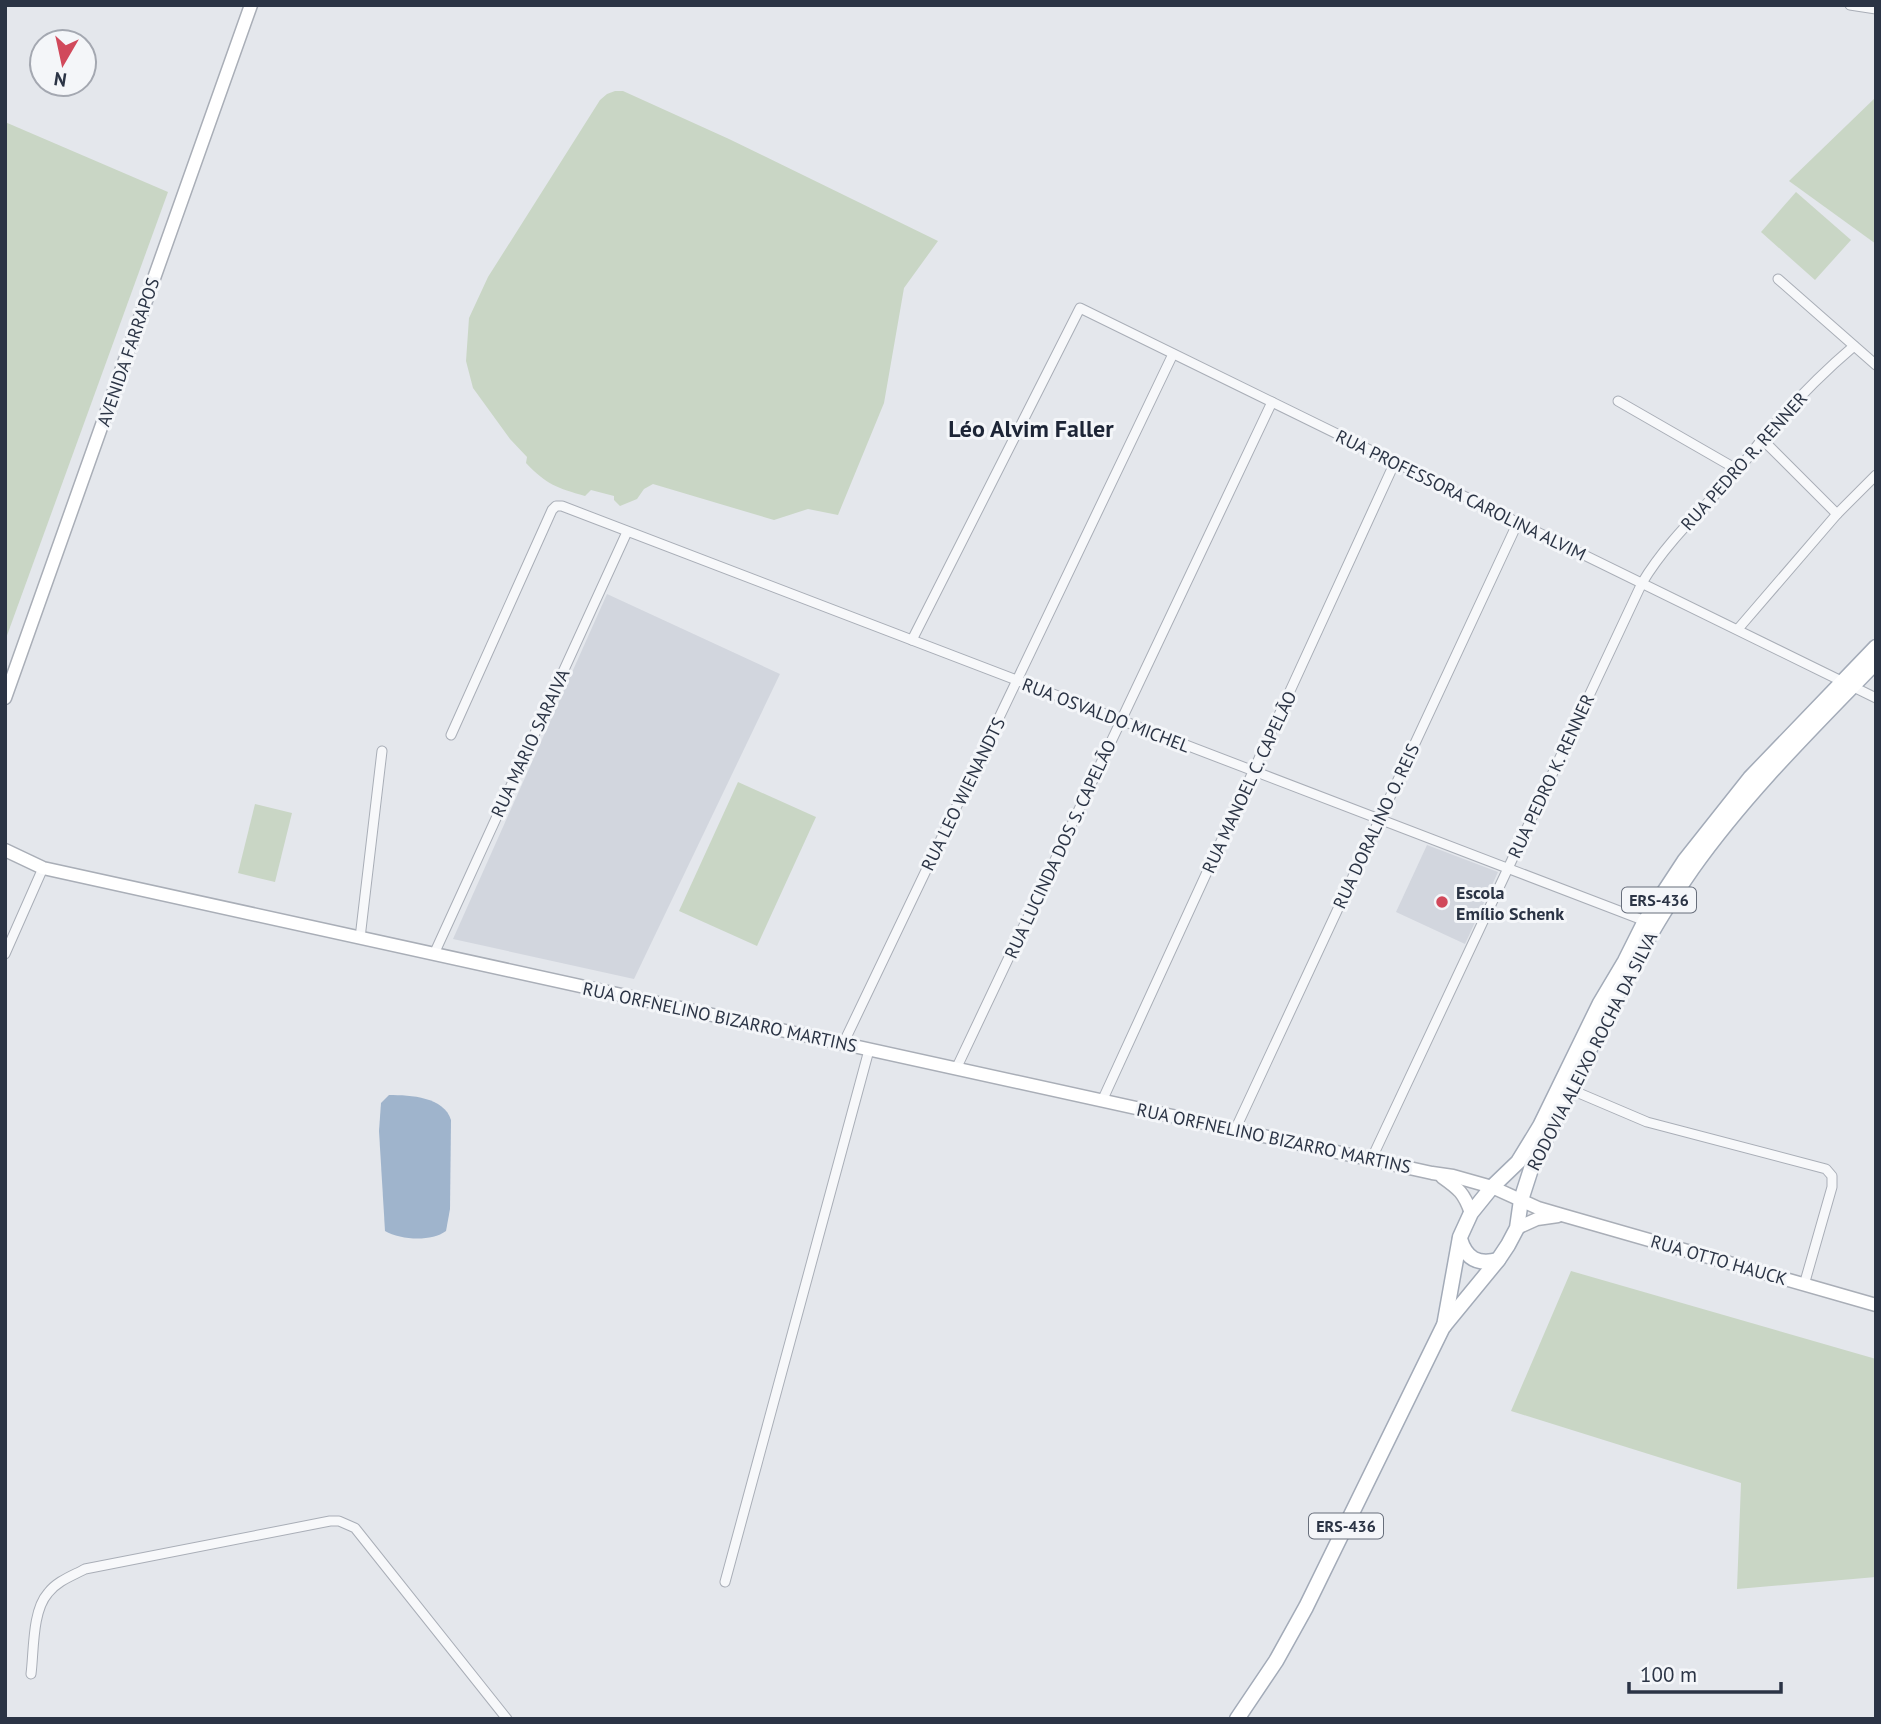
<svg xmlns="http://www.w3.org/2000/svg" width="1881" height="1724" font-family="'PT Sans',sans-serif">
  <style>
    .built { fill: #d2d6de }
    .green { fill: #c9d6c5 }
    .water { fill: #9fb4cc }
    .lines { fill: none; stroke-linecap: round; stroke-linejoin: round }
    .street-casing { stroke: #a9aeb7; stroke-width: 11 }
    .secondary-casing { stroke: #a9aeb7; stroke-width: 15 }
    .primary-casing { stroke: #a3abb8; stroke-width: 17 }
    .street { stroke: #f7f8fa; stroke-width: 9 }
    .secondary { stroke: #fff; stroke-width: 12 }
    .primary { stroke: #fff; stroke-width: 14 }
    .poi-dot { fill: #d1495b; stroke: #f4f6f9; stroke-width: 2.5 }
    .labels { text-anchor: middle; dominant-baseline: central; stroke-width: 6; stroke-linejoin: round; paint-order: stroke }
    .shield { fill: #f4f6f9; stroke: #676e7b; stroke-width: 2 }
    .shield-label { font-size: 16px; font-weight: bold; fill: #2b3445 }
    .street-label { font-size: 18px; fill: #2b3445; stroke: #f4f6f9 }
    .poi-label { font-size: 18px; font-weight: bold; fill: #2b3445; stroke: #f4f6f9; text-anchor: start }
    .district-label { font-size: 24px; font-weight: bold; fill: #1d2536; stroke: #f4f6f9 }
  </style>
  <rect width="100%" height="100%" fill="#e4e7ec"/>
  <!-- built -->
  <g class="built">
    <path d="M607 594 780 674 634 979 453 939Z"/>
    <path d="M1427 845 1498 872 1465 944 1396 912Z"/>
  </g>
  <!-- green -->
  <g class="green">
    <path d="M615 91H623L729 139 938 241 904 288 884 403 838 515 808 509 774 520 653 484 644 489 637 499 620 506 614 500V496L591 490 585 496C557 488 547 485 526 463L527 457 510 439 473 388 466 361 469 318 488 277 600 100 607 94Z"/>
    <path d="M1876 97V244L1789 181Z"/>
    <path d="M5 122 168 192 5 641Z"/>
    <path d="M1796 192 1851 240 1815 280 1761 232Z"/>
    <path d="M738 782 816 817 757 946 679 911Z"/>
    <path d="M255 804 292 813 275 882 238 873Z"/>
    <path d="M1571 1271 1876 1359V1577L1737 1589 1741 1483 1511 1411Z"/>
  </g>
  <!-- water -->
  <path class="water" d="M389 1095C411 1095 444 1097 451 1120L450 1209 446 1231C431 1242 401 1240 385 1231L379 1131 381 1103Z"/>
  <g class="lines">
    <!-- street casing -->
    <g class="street-casing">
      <g id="street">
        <path d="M1850 5 1876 9"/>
        <path d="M1778 279 1876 365"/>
        <path d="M1618 401 1738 470"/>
        <path d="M1762 439 1837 514"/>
        <path d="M1738 629 1837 514 1876 475"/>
        <path d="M912 640 1080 308 1876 698"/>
        <path d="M451 735 552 510 556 506H562L1648 922"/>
        <path d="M360 938 382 751"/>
        <path d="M5 954 43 868"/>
        <path d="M434 954 627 532"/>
        <path d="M843 1044 1173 354"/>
        <path d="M956 1069 1272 402"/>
        <path d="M1567 1088 1647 1122 1826 1169 1832 1176V1187L1804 1285"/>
        <path d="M1102 1101 1395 462"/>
        <path d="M1235 1130 1518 522"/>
        <path d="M1371 1160 1642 583C1667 541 1704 508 1736 472 1746 461 1754 449 1763 438 1791 405 1821 374 1854 346"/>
        <path d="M725 1582 869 1050"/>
        <path d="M31 1674C34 1651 32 1611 48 1593 57 1581 72 1576 85 1569L330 1521H339L355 1528 507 1719"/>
      </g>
    </g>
    <!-- secondary casing -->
    <g class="secondary-casing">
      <g id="secondary">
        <path d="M5 698 251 5"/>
        <path d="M5 850 43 868 1432 1173 1453 1176 1492 1187 1538 1208 1562 1215 1876 1305"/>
        <path d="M1442 1177C1459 1189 1464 1193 1471 1213"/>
        <path d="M1517 1228 1537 1219 1558 1216"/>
      </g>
    </g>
    <!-- primary casing -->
    <g class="primary-casing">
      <g id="primary">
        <path d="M1460 1239C1466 1259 1478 1265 1498 1260"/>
        <path d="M1444 1326 1460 1237 1471 1213 1492 1187 1518 1162 1540 1126 1600 1003 1625 961 1645 921 1685 860 1750 778 1876 647"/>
        <path d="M1237 1719 1276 1661 1306 1607 1443 1327 1498 1260 1508 1245 1517 1228 1521 1200 1531 1169C1581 1069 1628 961 1692 869 1745 794 1812 728 1876 662"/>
      </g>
    </g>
    <!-- street -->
    <use href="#street" class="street"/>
    <!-- secondary -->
    <use href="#secondary" class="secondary"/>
    <!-- primary -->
    <use href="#primary" class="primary"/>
  </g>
  <!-- markers -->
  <circle class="poi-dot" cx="1442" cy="902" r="7"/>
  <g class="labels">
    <!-- shield labels -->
    <g class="shield">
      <rect x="1622" y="887.5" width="74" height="25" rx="5"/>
      <rect x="1309" y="1513.5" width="74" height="25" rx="5"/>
    </g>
    <g class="shield-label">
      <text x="1659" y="900">ERS-436</text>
      <text x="1346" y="1526">ERS-436</text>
    </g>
    <!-- street labels -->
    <g class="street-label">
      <text transform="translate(128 352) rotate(-71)">AVENIDA FARRAPOS</text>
      <text transform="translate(1744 461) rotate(-48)">RUA PEDRO R. RENNER</text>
      <text transform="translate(1461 495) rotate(26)">RUA PROFESSORA CAROLINA ALVIM</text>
      <text transform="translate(1106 715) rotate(21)">RUA OSVALDO MICHEL</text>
      <text transform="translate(530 743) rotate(-65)">RUA MARIO SARAIVA</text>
      <text transform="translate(1551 776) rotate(-65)">RUA PEDRO K. RENNER</text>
      <text transform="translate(1249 782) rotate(-65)">RUA MANOEL C. CAPELÃO</text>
      <text transform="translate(963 794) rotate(-64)">RUA LEO WIENANDTS</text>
      <text transform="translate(1376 826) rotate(-65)">RUA DORALINO O. REIS</text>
      <text transform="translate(1060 849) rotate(-65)">RUA LUCINDA DOS S. CAPELÃO</text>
      <text transform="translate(720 1017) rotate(12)">RUA ORFNELINO BIZARRO MARTINS</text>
      <text transform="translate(1592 1051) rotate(-63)">RODOVIA ALEIXO ROCHA DA SILVA</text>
      <text transform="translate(1274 1138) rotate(12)">RUA ORFNELINO BIZARRO MARTINS</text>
      <text transform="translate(1719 1260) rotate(16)">RUA OTTO HAUCK</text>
    </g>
    <!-- poi labels -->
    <g class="poi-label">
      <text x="1456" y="892">Escola<tspan x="1456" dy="21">Emílio Schenk</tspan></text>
    </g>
    <!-- district labels -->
    <g class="district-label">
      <text x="1031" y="428">Léo Alvim Faller</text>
    </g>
  </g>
  <!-- border -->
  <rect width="1881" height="1724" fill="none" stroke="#2b3445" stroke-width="14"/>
  <!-- north arrow -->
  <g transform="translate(63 63) rotate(189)"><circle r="33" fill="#f4f6f9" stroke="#a4a8b1" stroke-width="2"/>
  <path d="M0-5L12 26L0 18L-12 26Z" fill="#d1495b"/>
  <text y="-10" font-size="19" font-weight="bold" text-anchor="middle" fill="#2b3445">N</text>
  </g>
  <!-- scale -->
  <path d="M1629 1682v10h152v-10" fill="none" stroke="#2b3445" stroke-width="3.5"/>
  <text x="1640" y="1682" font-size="21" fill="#2b3445" stroke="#f4f6f9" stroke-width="5" paint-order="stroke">100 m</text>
</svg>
